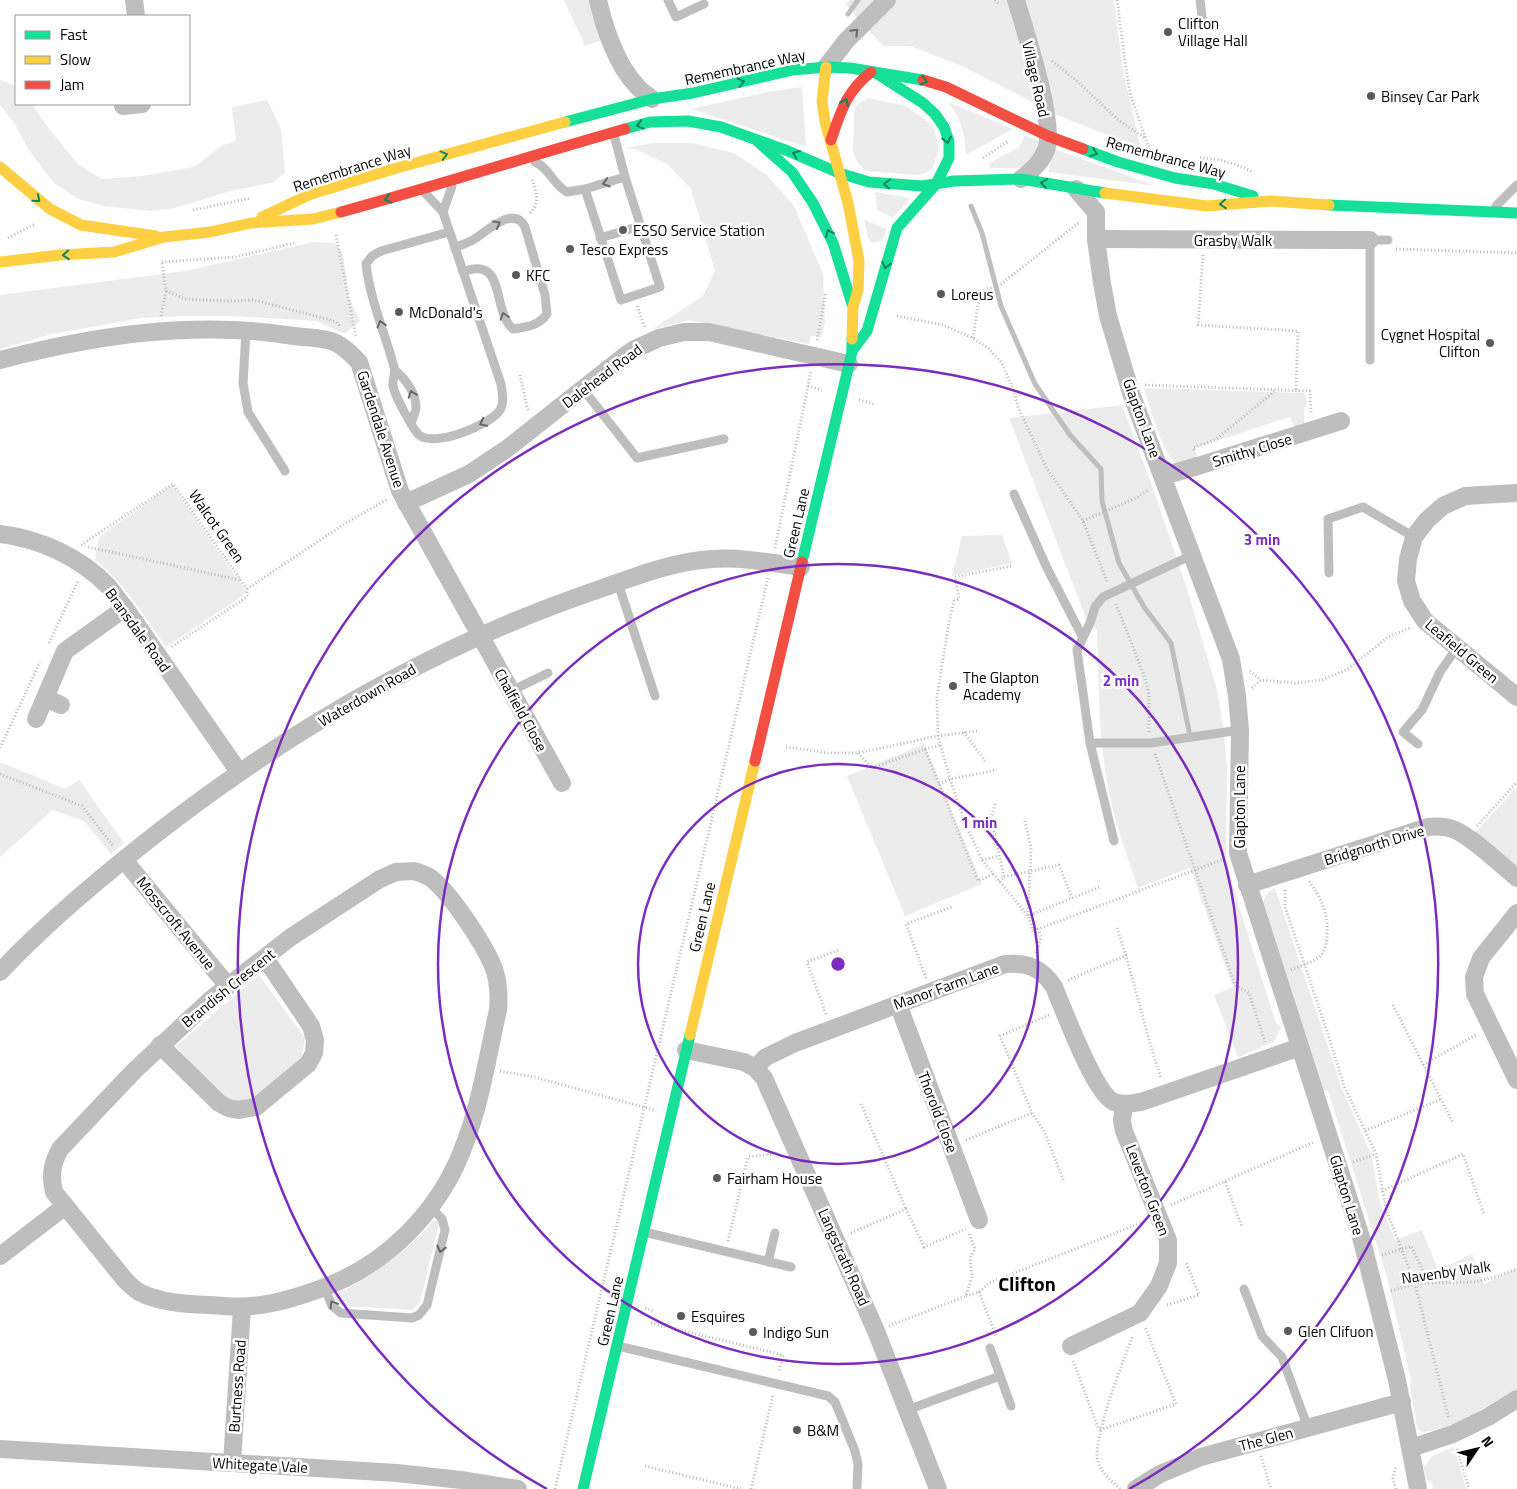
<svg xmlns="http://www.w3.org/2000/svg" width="1517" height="1489" font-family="'Titillium Web',sans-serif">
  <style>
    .green { fill: #ececec }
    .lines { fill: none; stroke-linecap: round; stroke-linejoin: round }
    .stream { stroke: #bfbfbf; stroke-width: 5 }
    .path { stroke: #b9b9b9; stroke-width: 3; stroke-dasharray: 1 2.5; stroke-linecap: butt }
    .lane { stroke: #bebebe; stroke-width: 9 }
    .street { stroke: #bebebe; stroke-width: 18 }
    .fast { stroke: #16e098; stroke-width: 11 }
    .slow { stroke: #ffcf43; stroke-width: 11 }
    .jam { stroke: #f24e42; stroke-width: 11 }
    .oneway { stroke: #686868 }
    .oneway2 { stroke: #0d865b }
    .ring { fill: none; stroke: #7b2cbf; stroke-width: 2.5 }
    .poi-dot { fill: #595959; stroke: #fff; stroke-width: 2 }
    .labels { text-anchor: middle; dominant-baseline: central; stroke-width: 5; stroke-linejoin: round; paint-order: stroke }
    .poi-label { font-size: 15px; fill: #000; stroke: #fff; text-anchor: start }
    .street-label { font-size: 15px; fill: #000; stroke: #fff }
    .district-label { font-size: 20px; font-weight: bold; fill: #000; stroke: #fff }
    .centre { fill: #7b2cbf; stroke: #fff; stroke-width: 2.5 }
    .ring-label { font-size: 15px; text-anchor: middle; font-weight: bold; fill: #7b2cbf; stroke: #fff; stroke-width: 5; stroke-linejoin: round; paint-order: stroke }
  </style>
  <rect width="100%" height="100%" fill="#fff"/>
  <!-- green -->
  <g class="green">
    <path d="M564 0H589L593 15 604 39 585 46Z"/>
    <path d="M850 0H1114L1123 71 1141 148 1059 116 962 66 910 46H883L845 4Z"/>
    <path d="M0 80 16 86V104H32L50 130 78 164 102 179 142 176 194 167 223 145 236 141 232 107 267 100 281 129 285 173 274 181 275 182 227 192 171 209 150 211 104 206 78 199 54 183 30 152 13 121 0 105Z"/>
    <path d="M802 87 806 147 691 109 767 92Z"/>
    <path d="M868 98 906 106 933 126 939 147 933 168 927 172 917 175 866 171 858 163 853 152 854 114 855 107 860 102Z"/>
    <path d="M948 102 1013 129 966 155C965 134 961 118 948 102Z"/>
    <path d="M1025 135 1040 142 1039 149 1025 168H989L990 163 1019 147Z"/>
    <path d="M653 143H692L734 153 767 175 794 206 823 274 825 324 821 337 811 336 809 344 689 320 651 330 703 296 715 271 691 189 667 164 635 149 624 148Z"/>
    <path d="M1054 149 1156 186 1048 172Z"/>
    <path d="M875 192 910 198 893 218 877 210Z"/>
    <path d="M864 220 887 229C884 237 881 245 871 242L868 238Z"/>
    <path d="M314 242 335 243 343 254 349 297 360 321 345 334 316 321 231 316H186L141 318 52 334 0 349V295L185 271Z"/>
    <path d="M1144 388 1305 393 1307 404 1304 407V423L1301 429 1296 432 1290 417 1195 448 1199 463C1192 463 1182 466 1176 463 1164 458 1148 402 1144 388Z"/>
    <path d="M1122 405 1154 491 1188 592 1217 690 1223 725 1227 767 1226 857 1236 897 1276 1023 1281 1027 1274 1042 1238 1057 1214 995 1233 987 1190 868 1138 888C1126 853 1113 818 1107 782 1098 732 1099 680 1097 630L1086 618 1009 418Z"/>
    <path d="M172 485 247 593 166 647C144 616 125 584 95 560L99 537Z"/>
    <path d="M1002 535 1012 563 952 576 962 536Z"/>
    <path d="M924 744 982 884 905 916 847 776Z"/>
    <path d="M0 762 66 789 79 780 124 843 111 854 84 821 53 810 0 857Z"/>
    <path d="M1517 787V867L1474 834Z"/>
    <path d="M1275 888 1342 1089 1372 1156 1379 1200 1395 1240 1422 1230 1438 1270 1472 1254 1484 1284 1517 1268V1389C1487 1405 1456 1429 1422 1432L1417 1428 1410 1387 1411 1380 1387 1277 1328 1091 1321 1090 1263 905C1264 896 1267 892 1275 888Z"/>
    <path d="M259 975 305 1038 301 1061 250 1107 227 1103 176 1046Z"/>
    <path d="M434 1220 438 1221V1227L421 1299 418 1305 412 1310 344 1306 337 1303 333 1296C372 1276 406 1253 434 1220Z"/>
    <path d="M1454 1447 1466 1489H1433L1432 1483 1426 1479 1423 1465H1426L1432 1456Z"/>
  </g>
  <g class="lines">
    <!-- stream -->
    <g class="stream">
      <path d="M848 14 858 0"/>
      <path d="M971 206 982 233 1001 306 1035 384 1070 435 1101 469 1102 501 1119 563 1144 607 1171 643 1189 731"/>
    </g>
    <!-- path -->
    <g class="path">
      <path d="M995 0 1000 5"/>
      <path d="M1117 0 1126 69 1131 97 1149 148"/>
      <path d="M1052 61 1077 81 1117 119 1145 138"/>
      <path d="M983 158 1009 141"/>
      <path d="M1200 158C1220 158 1235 164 1253 172"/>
      <path d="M193 210 251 198"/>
      <path d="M530 213C541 202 536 192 532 178"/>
      <path d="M336 235 356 337"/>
      <path d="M8 238 35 224"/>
      <path d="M1396 249 1517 253"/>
      <path d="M1203 255 1198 325 1298 331 1296 390"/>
      <path d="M162 262 235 257 294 243"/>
      <path d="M166 291 185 299 226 301 254 300 327 319 336 322 340 326"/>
      <path d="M637 306 645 328"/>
      <path d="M161 316 166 291 162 262"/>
      <path d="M897 316 943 325 973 338 989 349 1002 363 1012 386 1018 407 1046 467 1083 521 1107 582"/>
      <path d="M973 338 978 304 985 290 1001 284 1080 222"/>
      <path d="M817 340 826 292"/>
      <path d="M520 375 527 407 529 411"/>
      <path d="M1145 385 1310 391 1311 415"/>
      <path d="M808 386 822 390"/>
      <path d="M859 400 874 404"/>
      <path d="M1194 450 1193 448 1215 440 1276 390"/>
      <path d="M1083 521 1136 498 1149 489"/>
      <path d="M81 545 173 484 247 589V597L171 647"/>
      <path d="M88 547 240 580"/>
      <path d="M775 548 811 371"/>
      <path d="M1011 566 955 577 959 599 954 601 949 622 937 697 938 736 950 779 966 825 982 860 1028 916 1034 934"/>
      <path d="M247 589 344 524 388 499"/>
      <path d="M1116 604 1145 678 1149 695V732"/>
      <path d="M49 643 78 581"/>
      <path d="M1250 671 1261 680"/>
      <path d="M1252 688 1261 680 1295 683 1322 680 1348 669 1388 637 1410 628"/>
      <path d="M964 732 985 761"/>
      <path d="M786 747 828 753H858L938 736 977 731"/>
      <path d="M0 748 40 662"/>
      <path d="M925 749 941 745"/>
      <path d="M858 753 872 768 925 749 978 881 993 874"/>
      <path d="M1155 754 1235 985 1249 993 1265 1042"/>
      <path d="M0 774 82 806 114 847"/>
      <path d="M939 784 950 779 997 770"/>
      <path d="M995 804 991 819 1004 877 999 882"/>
      <path d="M1025 821 1031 848 1028 916 1100 887"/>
      <path d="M966 825 991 819"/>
      <path d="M1477 826 1517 782"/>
      <path d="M982 860 999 856"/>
      <path d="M1004 877 1059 865 1072 898"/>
      <path d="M1285 890V907L1327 1031 1344 1086 1376 1154 1386 1209 1415 1284 1449 1419"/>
      <path d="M1117 928C1134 977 1144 1029 1161 1078"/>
      <path d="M1036 953 1041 938 1038 929 1224 859"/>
      <path d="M1291 970C1301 966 1315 962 1322 954 1326 948 1327 941 1327 935 1329 914 1321 898 1309 881"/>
      <path d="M926 978 906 924 952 907"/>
      <path d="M1068 980 1127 955"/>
      <path d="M1393 1005 1453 1123"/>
      <path d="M826 1014 807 962 839 950"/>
      <path d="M1049 1015 1000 1036 1032 1113 1044 1131 1064 1182"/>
      <path d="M1423 1065 1477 1034"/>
      <path d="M500 1071 534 1077 654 1110"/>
      <path d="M861 1104 906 1209"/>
      <path d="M1365 1131 1441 1099"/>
      <path d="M966 1140 1032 1113"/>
      <path d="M1353 1162 1376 1154"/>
      <path d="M1225 1182 1242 1227"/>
      <path d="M1382 1191 1463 1154 1484 1214"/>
      <path d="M1171 1205 1314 1142"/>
      <path d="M851 1233 906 1209 924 1247 966 1229"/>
      <path d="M728 1241 748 1157 780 1153"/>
      <path d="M1382 1255 1411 1246 1429 1283"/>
      <path d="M1391 1291 1415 1284 1429 1283 1475 1282 1498 1276 1517 1269"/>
      <path d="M979 1292 996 1336"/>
      <path d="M966 1296 979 1292 989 1283 1143 1222"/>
      <path d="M1167 1305 1199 1295 1186 1262"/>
      <path d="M645 1308 654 1311"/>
      <path d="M651 1323 783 1355 779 1372"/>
      <path d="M889 1326 966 1296 972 1277 970 1258 975 1249 969 1233"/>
      <path d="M1073 1361 1099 1430"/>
      <path d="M1100 1430 1176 1404 1145 1327"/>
      <path d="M1457 1449 1469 1489"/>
      <path d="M1261 1456 1271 1489"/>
      <path d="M645 1466 741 1489"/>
      <path d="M555 1489 768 578"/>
      <path d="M751 1489 773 1395"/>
      <path d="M1120 1489C1112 1481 1101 1473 1098 1462 1091 1440 1124 1360 1133 1335"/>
      <path d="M1396 1489 1393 1478 1396 1466"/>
    </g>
    <!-- lane -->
    <g class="lane">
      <path d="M668 0 676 17 704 4"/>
      <path d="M1200 0 1203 25"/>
      <path d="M535 162C550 168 553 185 567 192L585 189 625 177 614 135"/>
      <path d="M585 189 621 300 660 287 625 177"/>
      <path d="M425 193 443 212 501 384C502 392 505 402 500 410 491 425 432 449 418 434 411 426 395 396 393 386 392 380 396 374 394 367 385 333 370 300 366 264L372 256 381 251 449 232"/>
      <path d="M1496 206 1517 185"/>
      <path d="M443 212 452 186"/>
      <path d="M600 238 640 226"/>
      <path d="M455 248C461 245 467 243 473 240 486 232 514 204 525 227L545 295 547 314C538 326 527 327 513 329 491 310 507 255 463 272"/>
      <path d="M246 331 243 383 248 412 285 471"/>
      <path d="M1370 360V240H1388"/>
      <path d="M395 370C406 380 416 392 416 407 416 412 413 418 411 423"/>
      <path d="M583 389 637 458 724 439"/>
      <path d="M1014 494 1047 568 1083 638"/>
      <path d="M1329 573 1328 519 1363 507 1414 537"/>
      <path d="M618 583 655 696"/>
      <path d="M511 691 548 673"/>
      <path d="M1090 743H1151L1240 730"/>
      <path d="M1418 744 1403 732 1422 710 1440 672 1456 649"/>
      <path d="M1114 841 1090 743 1077 650 1090 623 1095 607 1103 597 1192 555"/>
      <path d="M644 1232 791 1267"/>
      <path d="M768 1262 775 1233"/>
      <path d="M325 1288 332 1306 341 1313 412 1318 419 1315 427 1305 445 1230 442 1219 430 1206"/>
      <path d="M1244 1289 1262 1336 1282 1357 1308 1428"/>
      <path d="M618 1346 828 1396 835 1402 855 1451 858 1464 857 1489"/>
      <path d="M990 1348 1011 1406"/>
      <path d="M907 1410 1000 1376"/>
    </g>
    <!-- street -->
    <g class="street">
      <path d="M134 0 136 16"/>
      <path d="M598 0C604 27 617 66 637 86 641 91 647 95 652 99"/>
      <path d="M1016 0C1025 31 1056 123 1046 150 1041 163 1031 171 1021 179"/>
      <path d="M826 67 846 41 887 0"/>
      <path d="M123 106 142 104"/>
      <path d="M1076 189 1096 212V239L1102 283 1108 316 1132 396 1231 659 1237 696 1240 730 1238 853 1361 1237 1397 1380 1418 1489"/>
      <path d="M1096 239 1370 240"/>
      <path d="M0 360C96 335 196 320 294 336 307 338 324 337 336 343 345 347 352 355 359 362L400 491 562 783"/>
      <path d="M1163 476 1198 466 1341 421"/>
      <path d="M1517 493 1465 496 1443 506 1427 520 1414 537 1408 559 1406 581 1412 601 1425 621 1517 697"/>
      <path d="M406 503 469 474 508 448 622 358 633 350 659 338 684 332H709L849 364"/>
      <path d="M0 534C40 539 80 557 108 586 114 593 119 601 125 608L239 772"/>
      <path d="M45 698 61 705"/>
      <path d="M36 719 65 651 125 608"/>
      <path d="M124 860 228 986"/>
      <path d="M414 871C420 873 427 875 432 879 451 894 488 949 495 972 499 985 499 997 498 1010 488 1054 481 1101 465 1143 441 1211 385 1267 317 1290 286 1301 257 1309 224 1306 197 1304 164 1305 139 1292 134 1289 129 1284 125 1280L54 1192C50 1175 52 1164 60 1149L134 1071 210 1000 291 937 380 879 396 872Z"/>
      <path d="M1247 885 1428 827C1437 826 1446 826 1455 830 1472 837 1501 865 1517 878"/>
      <path d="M1517 913 1481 958 1474 977 1475 994 1517 1080"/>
      <path d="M0 972C42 927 93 884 142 845 278 737 432 646 597 590 634 577 673 561 713 559 742 557 772 563 801 567"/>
      <path d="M898 1004 979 1220"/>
      <path d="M160 1045 219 1103 228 1108 238 1110 256 1107 308 1064 314 1053 315 1040 311 1026 265 958"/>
      <path d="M686 1050 744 1062 755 1068 764 1078 876 1331 938 1489"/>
      <path d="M755 1068 766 1057 795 1043 1005 964C1027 962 1042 968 1054 987 1064 1010 1094 1093 1114 1102 1123 1106 1132 1103 1141 1102L1300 1047"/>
      <path d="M0 1256 64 1207"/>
      <path d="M1071 1346 1140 1313 1159 1286 1168 1263V1240L1124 1131 1122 1121 1124 1105"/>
      <path d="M1411 1448 1453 1434 1488 1417 1517 1399"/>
      <path d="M0 1449 397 1473 461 1480 518 1489"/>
      <path d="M232 1463 242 1308"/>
      <path d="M1136 1489 1160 1474 1201 1457 1402 1402"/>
    </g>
    <!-- fast -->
    <g class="fast">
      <path d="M565 122 652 99 693 93 793 70 826 67 850 68 923 80"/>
      <path d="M625 129 650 122 688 121 721 127 788 151 839 173 869 182 922 186 954 181 1021 179 1105 193"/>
      <path d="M757 141 792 172 813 203 833 243 852 304"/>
      <path d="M1083 149 1118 162 1175 178 1214 184 1253 196"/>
      <path d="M1329 205 1517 213"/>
      <path d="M852 351 867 331 897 228 936 184 949 158V141L944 127 935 114 923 103 876 73"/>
      <path d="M802 562 852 352V339"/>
      <path d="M583 1489 690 1035"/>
    </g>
    <!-- slow -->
    <g class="slow">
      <path d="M826 67 822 101 825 122 848 203 859 261 858 290 853 307 852 339"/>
      <path d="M0 167 50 209 81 225 156 236"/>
      <path d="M1105 193 1207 206 1271 201 1329 205"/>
      <path d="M262 217 311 194 397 168 565 122"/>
      <path d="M0 262 60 255 114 252 164 237 210 232 251 223 313 219 341 212"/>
      <path d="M690 1035 755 761"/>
    </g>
    <!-- jam -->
    <g class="jam">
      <path d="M923 80 946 87 1048 136 1083 149"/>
      <path d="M831 140C841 111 846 92 871 72"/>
      <path d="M341 212C436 186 530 156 625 129"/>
      <path d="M755 761 802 562"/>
    </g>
  </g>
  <!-- one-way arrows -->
  <defs><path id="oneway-chevron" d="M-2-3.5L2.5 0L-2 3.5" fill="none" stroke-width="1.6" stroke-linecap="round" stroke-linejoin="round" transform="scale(1.25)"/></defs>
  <g class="oneway">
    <use href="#oneway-chevron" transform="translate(855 32) rotate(-45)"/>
    <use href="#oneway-chevron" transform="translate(606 183) rotate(163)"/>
    <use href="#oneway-chevron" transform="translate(497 224) rotate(-29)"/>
    <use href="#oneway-chevron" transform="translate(504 316) rotate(-108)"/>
    <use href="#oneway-chevron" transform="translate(381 324) rotate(-107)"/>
    <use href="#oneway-chevron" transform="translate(412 394) rotate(-109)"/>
    <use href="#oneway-chevron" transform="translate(483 423) rotate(152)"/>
    <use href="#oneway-chevron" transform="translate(441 1249) rotate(104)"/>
    <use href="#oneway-chevron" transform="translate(333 1304) rotate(-121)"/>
  </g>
  <g class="oneway2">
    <use href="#oneway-chevron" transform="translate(924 81) rotate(14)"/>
    <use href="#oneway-chevron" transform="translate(741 82) rotate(-13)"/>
    <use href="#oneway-chevron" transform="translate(845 102) rotate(-67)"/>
    <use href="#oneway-chevron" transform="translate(640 125) rotate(165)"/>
    <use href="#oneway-chevron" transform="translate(947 140) rotate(79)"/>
    <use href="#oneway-chevron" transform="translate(1094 153) rotate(20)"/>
    <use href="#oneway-chevron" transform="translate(796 154) rotate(-157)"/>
    <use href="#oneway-chevron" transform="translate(444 155) rotate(-15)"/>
    <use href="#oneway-chevron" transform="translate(1044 183) rotate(-171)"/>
    <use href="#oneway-chevron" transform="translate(887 184) rotate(-175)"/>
    <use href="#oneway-chevron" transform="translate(37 199) rotate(40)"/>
    <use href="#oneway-chevron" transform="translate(388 199) rotate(164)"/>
    <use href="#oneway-chevron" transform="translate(1223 204) rotate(176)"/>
    <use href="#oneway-chevron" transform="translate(829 233) rotate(-115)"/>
    <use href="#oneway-chevron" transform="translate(66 255) rotate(176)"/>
    <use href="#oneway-chevron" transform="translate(886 265) rotate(104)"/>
  </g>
  <!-- distance rings -->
  <g class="ring">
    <circle cx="838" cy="964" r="200"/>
    <circle cx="838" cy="964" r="400"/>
    <path d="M547 1489A600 600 0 1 1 1129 1489"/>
  </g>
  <!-- markers -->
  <g class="poi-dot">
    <circle cx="1168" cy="32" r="5"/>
    <circle cx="1371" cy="96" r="5"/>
    <circle cx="623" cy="230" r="5"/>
    <circle cx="570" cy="249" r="5"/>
    <circle cx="516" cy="275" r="5"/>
    <circle cx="941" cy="294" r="5"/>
    <circle cx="399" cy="312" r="5"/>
    <circle cx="1490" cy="343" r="5"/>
    <circle cx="953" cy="686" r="5"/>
    <circle cx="717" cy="1178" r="5"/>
    <circle cx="681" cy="1316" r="5"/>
    <circle cx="1288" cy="1331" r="5"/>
    <circle cx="753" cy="1332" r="5"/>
    <circle cx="797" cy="1430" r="5"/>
  </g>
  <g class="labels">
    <!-- poi labels -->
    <g class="poi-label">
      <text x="1178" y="23">Clifton<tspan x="1178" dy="17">Village Hall</tspan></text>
      <text x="1381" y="96">Binsey Car Park</text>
      <text x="633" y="230">ESSO Service Station</text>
      <text x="580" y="249">Tesco Express</text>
      <text x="526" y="275">KFC</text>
      <text x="951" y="294">Loreus</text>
      <text x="409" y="312">McDonald's</text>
      <text x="1480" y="334" text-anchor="end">Cygnet Hospital<tspan x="1480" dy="17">Clifton</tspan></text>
      <text x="963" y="677">The Glapton<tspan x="963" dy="17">Academy</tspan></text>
      <text x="727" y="1178">Fairham House</text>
      <text x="691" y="1316">Esquires</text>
      <text x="1298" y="1331">Glen Clifuon</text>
      <text x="763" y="1332">Indigo Sun</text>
      <text x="807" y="1430">B&amp;M</text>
    </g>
    <!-- street labels -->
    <g class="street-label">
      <text transform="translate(745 67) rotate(-12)">Remembrance Way</text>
      <text transform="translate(1036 79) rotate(77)">Village Road</text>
      <text transform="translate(1166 157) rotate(15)">Remembrance Way</text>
      <text transform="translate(352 168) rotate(-18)">Remembrance Way</text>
      <text x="1233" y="240">Grasby Walk</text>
      <text transform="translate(602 376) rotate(-37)">Dalehead Road</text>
      <text transform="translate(1142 418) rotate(70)">Glapton Lane</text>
      <text transform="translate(381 429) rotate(72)">Gardendale Avenue</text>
      <text transform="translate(1252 450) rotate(-17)">Smithy Close</text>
      <text transform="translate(796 523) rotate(-77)">Green Lane</text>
      <text transform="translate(217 526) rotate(55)">Walcot Green</text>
      <text transform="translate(138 630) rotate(54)">Bransdale Road</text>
      <text transform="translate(1462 651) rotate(40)">Leafield Green</text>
      <text transform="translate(367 695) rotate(-30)">Waterdown Road</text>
      <text transform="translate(521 710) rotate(61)">Chalfield Close</text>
      <text transform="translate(1239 807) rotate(-90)">Glapton Lane</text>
      <text transform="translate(1374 845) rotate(-17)">Bridgnorth Drive</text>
      <text transform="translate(702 917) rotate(-77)">Green Lane</text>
      <text transform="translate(176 923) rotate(51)">Mosscroft Avenue</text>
      <text transform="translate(946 986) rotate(-20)">Manor Farm Lane</text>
      <text transform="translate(228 988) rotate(-39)">Brandish Crescent</text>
      <text transform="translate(938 1112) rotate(69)">Thorold Close</text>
      <text transform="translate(1148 1190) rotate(69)">Leverton Green</text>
      <text transform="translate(1347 1195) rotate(73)">Glapton Lane</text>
      <text transform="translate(844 1257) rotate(66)">Langstrath Road</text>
      <text transform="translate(1446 1272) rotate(-8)">Navenby Walk</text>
      <text transform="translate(610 1311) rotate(-77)">Green Lane</text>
      <text transform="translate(237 1386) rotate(-86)">Burtness Road</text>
      <text transform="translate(1266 1439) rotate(-15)">The Glen</text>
      <text transform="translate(260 1465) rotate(3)">Whitegate Vale</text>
    </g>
    <!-- district labels -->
    <g class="district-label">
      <text x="1027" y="1283">Clifton</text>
    </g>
  </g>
  <circle cx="838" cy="964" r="8" class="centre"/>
  <g class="ring-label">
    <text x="1262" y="545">3 min</text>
    <text x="1121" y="686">2 min</text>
    <text x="979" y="828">1 min</text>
  </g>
  <!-- legend -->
  <rect x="15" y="15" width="175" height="90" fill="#ffffff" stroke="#999999"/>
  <rect x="25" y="31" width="25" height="8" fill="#16e098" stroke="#999999"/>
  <text x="60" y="40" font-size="15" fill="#000000">Fast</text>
  <rect x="25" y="56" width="25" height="8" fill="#ffcf43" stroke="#999999"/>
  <text x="60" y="65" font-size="15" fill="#000000">Slow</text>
  <rect x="25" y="81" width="25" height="8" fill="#f24e42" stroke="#999999"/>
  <text x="60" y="90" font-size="15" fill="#000000">Jam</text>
  <!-- north arrow -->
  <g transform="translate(1477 1449) rotate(55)" stroke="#ffffff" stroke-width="4" paint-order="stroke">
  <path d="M0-4L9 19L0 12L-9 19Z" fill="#000000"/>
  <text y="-8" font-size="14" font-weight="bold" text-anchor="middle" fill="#000000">N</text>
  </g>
</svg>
